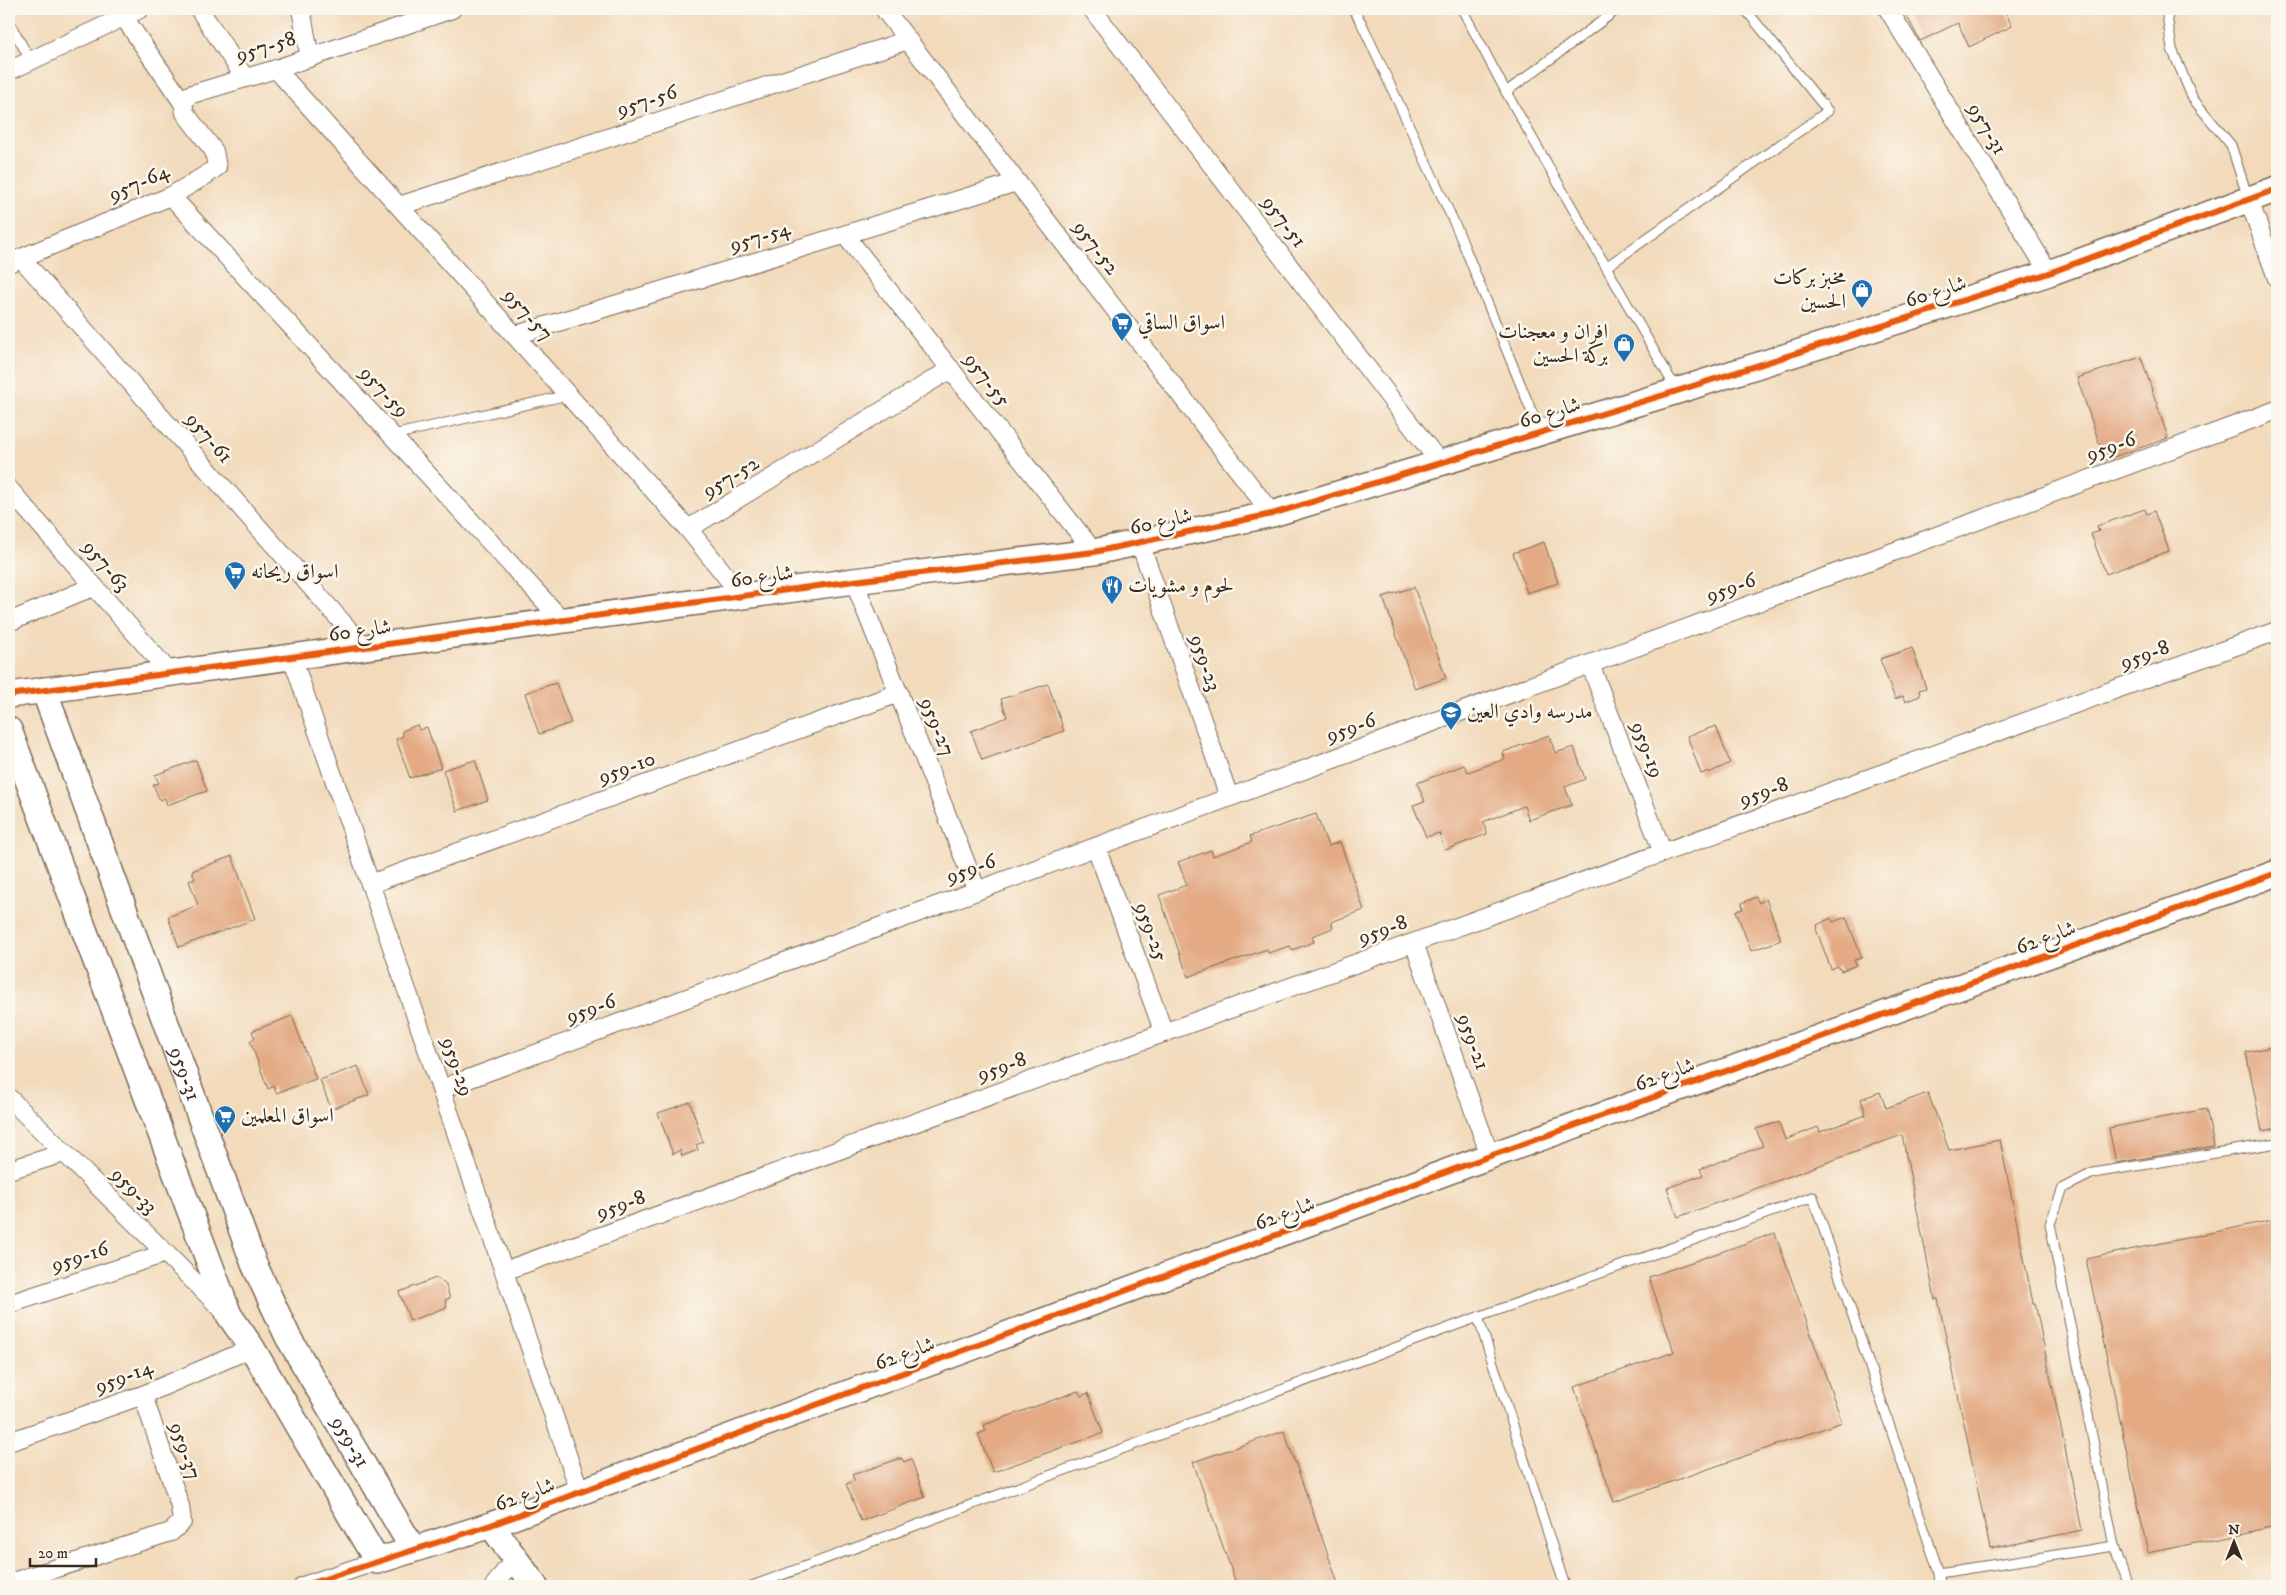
<svg xmlns="http://www.w3.org/2000/svg" width="2286" height="1595" font-family="'IM FELL DW Pica',Amiri,serif">
  <style>
    .building { fill: #e3aa84 }
    .lines { fill: none; stroke-linecap: round; stroke-linejoin: round }
    .lane-casing { stroke: #7b6855; stroke-width: 11 }
    .street-casing { stroke: #7b6855; stroke-width: 20 }
    .secondary-casing { stroke: #7b6855; stroke-width: 28 }
    .lane { stroke: #fff; stroke-width: 9 }
    .street { stroke: #fff; stroke-width: 18 }
    .secondary { stroke: #fff; stroke-width: 25 }
    .cycleway-casing { stroke: #fbf7ec; stroke-width: 9 }
    .cycleway { stroke: #e8590c; stroke-width: 6 }
    .labels { text-anchor: middle; dominant-baseline: central; stroke-width: 5; stroke-linejoin: round; paint-order: stroke }
    .street-label { font-size: 21px; fill: #3b2a1e; stroke: #fbf7ec }
    .poi-label { font-size: 21px; fill: #3b2a1e; stroke: #fbf7ec; text-anchor: start }
  </style>
  <rect width="100%" height="100%" fill="#fbf7ec"/>
  <filter id="ink" filterUnits="userSpaceOnUse"><feTurbulence type="fractalNoise" baseFrequency=".02" numOctaves="2"/><feDisplacementMap in="SourceGraphic" scale="10" xChannelSelector="R" yChannelSelector="G"/><feConvolveMatrix kernelMatrix="1 2 1 2 8 2 1 2 1" color-interpolation-filters="sRGB"/></filter>
  <filter id="wash" filterUnits="userSpaceOnUse"><feTurbulence type="fractalNoise" baseFrequency=".0096" numOctaves="4" result="noise"/><feDisplacementMap in="SourceGraphic" scale="20" xChannelSelector="R" yChannelSelector="G"/><feGaussianBlur stdDeviation="1.12" result="paint"/><feColorMatrix in="noise" values="0 0 0 0 0 0 0 0 0 0 0 0 0 0 0 0 0 1.4 0 .05"/><feComposite in="paint" operator="in"/></filter>
  <g filter="url(#wash)">
    <rect width="100%" height="100%" fill="#f2dabb"/>
    <g id="blocks">
      <!-- building -->
      <g class="building">
        <path d="M1903 9H2004L2012 26 1969 47 1958 23 1920 41Z"/>
        <path d="M2141 357 2168 438 2105 460 2077 378Z"/>
        <path d="M2145 509 2147 514 2154 511 2169 551 2106 574 2091 534 2099 531 2097 526Z"/>
        <path d="M1544 542 1558 583 1527 593 1513 553Z"/>
        <path d="M1414 587 1446 678 1415 689 1383 597Z"/>
        <path d="M1912 648 1926 688 1919 690 1920 696 1905 702 1903 696 1895 699 1880 659Z"/>
        <path d="M556 683 571 723 539 734 525 693Z"/>
        <path d="M1048 684 1064 731 982 760 971 731 1007 717 1001 699Z"/>
        <path d="M417 725 419 730 427 727 441 768 410 778 396 739 403 736 402 731Z"/>
        <path d="M1716 726 1730 763 1709 773V771L1701 774 1687 736Z"/>
        <path d="M1549 735 1555 753 1574 747 1585 779 1565 787 1572 805 1529 820 1524 806 1483 822 1487 834 1445 850 1439 833 1426 837 1413 805 1425 801 1417 783 1464 765 1468 772 1505 759 1503 752Z"/>
        <path d="M196 760 207 791 167 805 165 798 160 800 153 785 159 783 155 775Z"/>
        <path d="M475 760 488 800 457 811 443 770Z"/>
        <path d="M1316 814 1328 846 1340 842 1364 910 1331 922 1333 928 1312 936 1314 942 1292 950 1290 946 1268 953 1267 949 1188 977 1159 895 1187 885 1178 862 1211 850 1213 856 1252 842 1250 836Z"/>
        <path d="M232 856 255 919 179 947 168 917 198 905 189 881 195 879 192 871Z"/>
        <path d="M1756 897 1759 903 1766 899 1781 940 1751 951 1736 911 1743 909 1742 903Z"/>
        <path d="M1846 917 1862 958 1854 960 1857 965 1841 971 1838 966 1831 969 1816 929 1818 928 1817 925 1831 918 1833 922Z"/>
        <path d="M292 1016 316 1079 276 1093 274 1086 268 1089 250 1041 255 1038 252 1031Z"/>
        <path d="M2277 1046V1128L2262 1131 2246 1052Z"/>
        <path d="M358 1066 369 1095 331 1109 320 1080Z"/>
        <path d="M1880 1092 1886 1108 1928 1093 1949 1150 2000 1140 2033 1303H2035L2082 1530 1990 1549 1938 1299H1935L1902 1135 1678 1217 1667 1188 1703 1175 1700 1169 1763 1146 1756 1129 1779 1122 1785 1140 1818 1127 1820 1132 1866 1115 1861 1099Z"/>
        <path d="M690 1102 703 1142 696 1145 698 1150 682 1156 680 1150 673 1154 658 1113Z"/>
        <path d="M2206 1109 2214 1146 2116 1163 2109 1128Z"/>
        <path d="M2277 1219V1526L2148 1553 2086 1259Z"/>
        <path d="M1775 1233 1842 1422 1614 1502 1574 1387 1674 1352 1649 1277Z"/>
        <path d="M436 1278 445 1283 450 1298 445 1300 447 1307 410 1321 399 1292Z"/>
        <path d="M1078 1391 1081 1396 1088 1393 1103 1433 993 1472 978 1434 986 1431 984 1425Z"/>
        <path d="M1284 1431 1339 1586H1237L1193 1462Z"/>
        <path d="M901 1458 904 1462 911 1459 925 1497 861 1521 846 1484 855 1481 852 1475Z"/>
      </g>
    </g>
  </g>
  <g filter="url(#ink)">
    <use href="#blocks" fill-opacity="0" stroke="#7b6855" stroke-width="1"/>
    <g class="lines">
      <!-- lane casing -->
      <g class="lane-casing">
        <g id="lane">
          <path d="M1353 9 1361 22 1458 231 1540 432"/>
          <path d="M1462 9 1506 92 1676 389"/>
          <path d="M2166 9 2172 49 2193 99 2231 145 2248 198"/>
          <path d="M9 22 31 61"/>
          <path d="M1506 92 1618 9"/>
          <path d="M1606 267 1828 111 1745 9"/>
          <path d="M393 435 568 395"/>
          <path d="M1478 1317 1565 1586"/>
          <path d="M1939 1573 2114 1546"/>
          <path d="M752 1586 1478 1317 1813 1197 1939 1573 1940 1586"/>
          <path d="M2128 1586 2114 1546 2050 1224 2063 1188 2093 1173 2277 1143"/>
        </g>
      </g>
      <!-- street casing -->
      <g class="street-casing">
        <g id="street">
          <path d="M199 9 245 78"/>
          <path d="M301 9 310 58"/>
          <path d="M884 9 1272 514"/>
          <path d="M1092 9 1440 463"/>
          <path d="M1888 9 2049 273"/>
          <path d="M276 69 688 529 742 596"/>
          <path d="M9 71 140 9"/>
          <path d="M183 103 189 95 276 69 452 9"/>
          <path d="M171 196 562 620"/>
          <path d="M2249 200 2277 278"/>
          <path d="M399 206 908 40"/>
          <path d="M845 235 1094 552"/>
          <path d="M21 258 364 647"/>
          <path d="M9 263 171 196 206 175 217 167 214 151 185 113 183 103 123 16"/>
          <path d="M516 335 1017 182"/>
          <path d="M9 489 170 673"/>
          <path d="M688 529 951 369"/>
          <path d="M1140 543 1229 797"/>
          <path d="M854 581 977 891"/>
          <path d="M9 622 80 592 95 587"/>
          <path d="M292 657 580 1492"/>
          <path d="M1590 664 1663 853"/>
          <path d="M1096 847 1164 1033"/>
          <path d="M370 884 899 693"/>
          <path d="M1414 943 1490 1156"/>
          <path d="M441 1089 2277 410"/>
          <path d="M9 1098 225 1312"/>
          <path d="M9 1170 64 1153"/>
          <path d="M504 1271 2277 631"/>
          <path d="M9 1304 166 1253"/>
          <path d="M9 1442 143 1395 252 1348"/>
          <path d="M9 1583 171 1532 182 1522 180 1506 143 1395"/>
          <path d="M303 1586 377 1561"/>
          <path d="M494 1586 515 1558"/>
        </g>
      </g>
      <!-- secondary casing -->
      <g class="secondary-casing">
        <g id="secondary">
          <path id="s1" d="M44 690 254 1264 288 1337 413 1549"/>
          <path d="M9 695 854 581 1094 552 1272 514 1677 391 2049 273 2277 189"/>
          <path d="M9 730 229 1315 252 1348 377 1561 491 1525 1490 1156 2277 873"/>
          <path d="M491 1525 535 1586"/>
        </g>
      </g>
      <!-- lane -->
      <use href="#lane" class="lane"/>
      <!-- street -->
      <use href="#street" class="street"/>
      <!-- secondary -->
      <use href="#secondary" class="secondary"/>
      <!-- cycleway casing -->
      <g class="cycleway-casing">
        <g id="cycleway">
          <path d="M9 695 854 581 1094 552 1272 514 1677 391 2049 273 2277 189"/>
          <path d="M303 1586 491 1525 1490 1156 2277 873"/>
        </g>
      </g>
      <!-- cycleway -->
      <use href="#cycleway" class="cycleway"/>
    </g>
  </g>
  <!-- icons -->
  <defs>
    <g id="shop-pin" transform="scale(1.125)"><path d="M0 17L-7.5 6A9.5 9.5 0 1 1 7.5 6Z" fill="#1f6fb2" stroke="#fbf7ec"/><path d="M-5-2.5h2.3a2.7 3.5 0 0 1 5.4 0H5L5.5 6h-11ZM-1.5-2.5h3a1.5 2.3 0 0 0-3 0Z" fill="#fff"/></g>
    <g id="supermarket-pin" transform="scale(1.125)"><path d="M0 17L-7.5 6A9.5 9.5 0 1 1 7.5 6Z" fill="#1f6fb2" stroke="#fbf7ec"/><path d="M-6-5.5h2.5l.6 2H6L4.5 2H-2.5L-4.4-4H-6ZM-1.5 3.2a1.3 1.3 0 1 0 .1 0ZM3 3.2a1.3 1.3 0 1 0 .1 0Z" fill="#fff"/></g>
    <g id="restaurant-pin" transform="scale(1.125)"><path d="M0 17L-7.5 6A9.5 9.5 0 1 1 7.5 6Z" fill="#1f6fb2" stroke="#fbf7ec"/><path d="M-5-6h1v4h1v-4h1v4h1v-4h1v5L-1.5 .5V6h-2V.5L-5-1ZM5-6V6H3V1.5H1.5Q1.5-4 5-6Z" fill="#fff"/></g>
    <g id="school-pin" transform="scale(1.125)"><path d="M0 17L-7.5 6A9.5 9.5 0 1 1 7.5 6Z" fill="#1f6fb2" stroke="#fbf7ec"/><path d="M0-5L7-2L0 1L-7-2ZM-4 1L0 2.5L4 1V4Q0 6-4 4Z" fill="#fff"/></g>
  </defs>
  <g fill-rule="evenodd">
    <use href="#shop-pin" x="1862" y="290"/>
    <use href="#supermarket-pin" x="1122" y="323"/>
    <use href="#shop-pin" x="1624" y="344"/>
    <use href="#supermarket-pin" x="235" y="572"/>
    <use href="#restaurant-pin" x="1112" y="586"/>
    <use href="#school-pin" x="1451" y="712"/>
    <use href="#supermarket-pin" x="225" y="1116"/>
  </g>
  <g class="labels">
    <!-- street labels -->
    <g class="street-label">
      <text transform="translate(266 47) rotate(-17)">957-58</text>
      <text transform="translate(647 101) rotate(-18)">957-56</text>
      <text transform="translate(1987 129) rotate(59)">957-31</text>
      <text transform="translate(139 183) rotate(-24)">957-64</text>
      <text transform="translate(1284 222) rotate(53)">957-51</text>
      <text transform="translate(760 237) rotate(-17)">957-54</text>
      <text transform="translate(1096 248) rotate(53)">957-52</text>
      <text transform="translate(1936 292) rotate(-18)">شارع 60</text>
      <text transform="translate(528 315) rotate(48)">957-57</text>
      <text transform="translate(987 380) rotate(52)">957-55</text>
      <text transform="translate(384 392) rotate(47)">957-59</text>
      <text transform="translate(1550 413) rotate(-17)">شارع 60</text>
      <text transform="translate(209 438) rotate(49)">957-61</text>
      <text transform="translate(2111 447) rotate(-20)">959-6</text>
      <text transform="translate(731 477) rotate(-31)">957-52</text>
      <text transform="translate(1161 522) rotate(-12)">شارع 60</text>
      <text transform="translate(106 566) rotate(49)">957-63</text>
      <text transform="translate(762 577) rotate(-8)">شارع 60</text>
      <text transform="translate(1731 588) rotate(-20)">959-6</text>
      <text transform="translate(360 631) rotate(-8)">شارع 60</text>
      <text transform="translate(2145 655) rotate(-20)">959-8</text>
      <text transform="translate(1205 663) rotate(71)">959-23</text>
      <text transform="translate(937 727) rotate(68)">959-27</text>
      <text transform="translate(1351 728) rotate(-20)">959-6</text>
      <text transform="translate(1647 750) rotate(69)">959-19</text>
      <text transform="translate(627 768) rotate(-20)">959-10</text>
      <text transform="translate(1764 792) rotate(-20)">959-8</text>
      <text transform="translate(971 869) rotate(-20)">959-6</text>
      <text transform="translate(1383 930) rotate(-20)">959-8</text>
      <text transform="translate(1151 932) rotate(70)">959-25</text>
      <text transform="translate(2046 938) rotate(-20)">شارع 62</text>
      <text transform="translate(591 1009) rotate(-20)">959-6</text>
      <text transform="translate(1473 1042) rotate(70)">959-21</text>
      <text transform="translate(457 1067) rotate(71)">959-29</text>
      <text transform="translate(1002 1067) rotate(-20)">959-8</text>
      <text stroke="none"><textPath href="#s1" startOffset="409">959-31</textPath></text>
      <text transform="translate(1665 1075) rotate(-20)">شارع 62</text>
      <text transform="translate(134 1191) rotate(45)">959-33</text>
      <text transform="translate(621 1205) rotate(-20)">959-8</text>
      <text transform="translate(1285 1214) rotate(-20)">شارع 62</text>
      <text transform="translate(80 1257) rotate(-18)">959-16</text>
      <text transform="translate(905 1354) rotate(-20)">شارع 62</text>
      <text transform="translate(124 1377) rotate(-21)">959-14</text>
      <text stroke="none"><textPath href="#s1" startOffset="814">959-31</textPath></text>
      <text transform="translate(185 1451) rotate(71)">959-37</text>
      <text transform="translate(525 1495) rotate(-20)">شارع 62</text>
    </g>
    <!-- poi labels -->
    <g class="poi-label">
      <text x="1846" y="278" text-anchor="end">مخبز بركات<tspan x="1846" dy="24">الحسين</tspan></text>
      <text x="1138" y="323">اسواق الساقي</text>
      <text x="1608" y="332" text-anchor="end">افران و معجنات<tspan x="1608" dy="24">بركة الحسين</tspan></text>
      <text x="251" y="572">اسواق ريحانه</text>
      <text x="1128" y="586">لحوم و مشويات</text>
      <text x="1467" y="712">مدرسه وادي العين</text>
      <text x="241" y="1116">اسواق المعلمين</text>
    </g>
  </g>
  <!-- margin -->
  <rect width="2286" height="1595" fill="none" stroke="#fbf7ec" stroke-width="30"/>
  <!-- north arrow -->
  <g transform="translate(2234 1542)" stroke="#fbf7ec" stroke-width="4" paint-order="stroke">
  <path d="M0-4L9 19L0 12L-9 19Z" fill="#3b2a1e"/>
  <text y="-8" font-size="14" font-weight="bold" text-anchor="middle" fill="#3b2a1e">N</text>
  </g>
  <!-- scale -->
  <path d="M30 1558v8h66v-8" fill="none" stroke="#3b2a1e" stroke-width="2.5"/>
  <text x="38" y="1558" font-size="15" fill="#3b2a1e" stroke="#fbf7ec" stroke-width="4" paint-order="stroke">20 m</text>
</svg>
